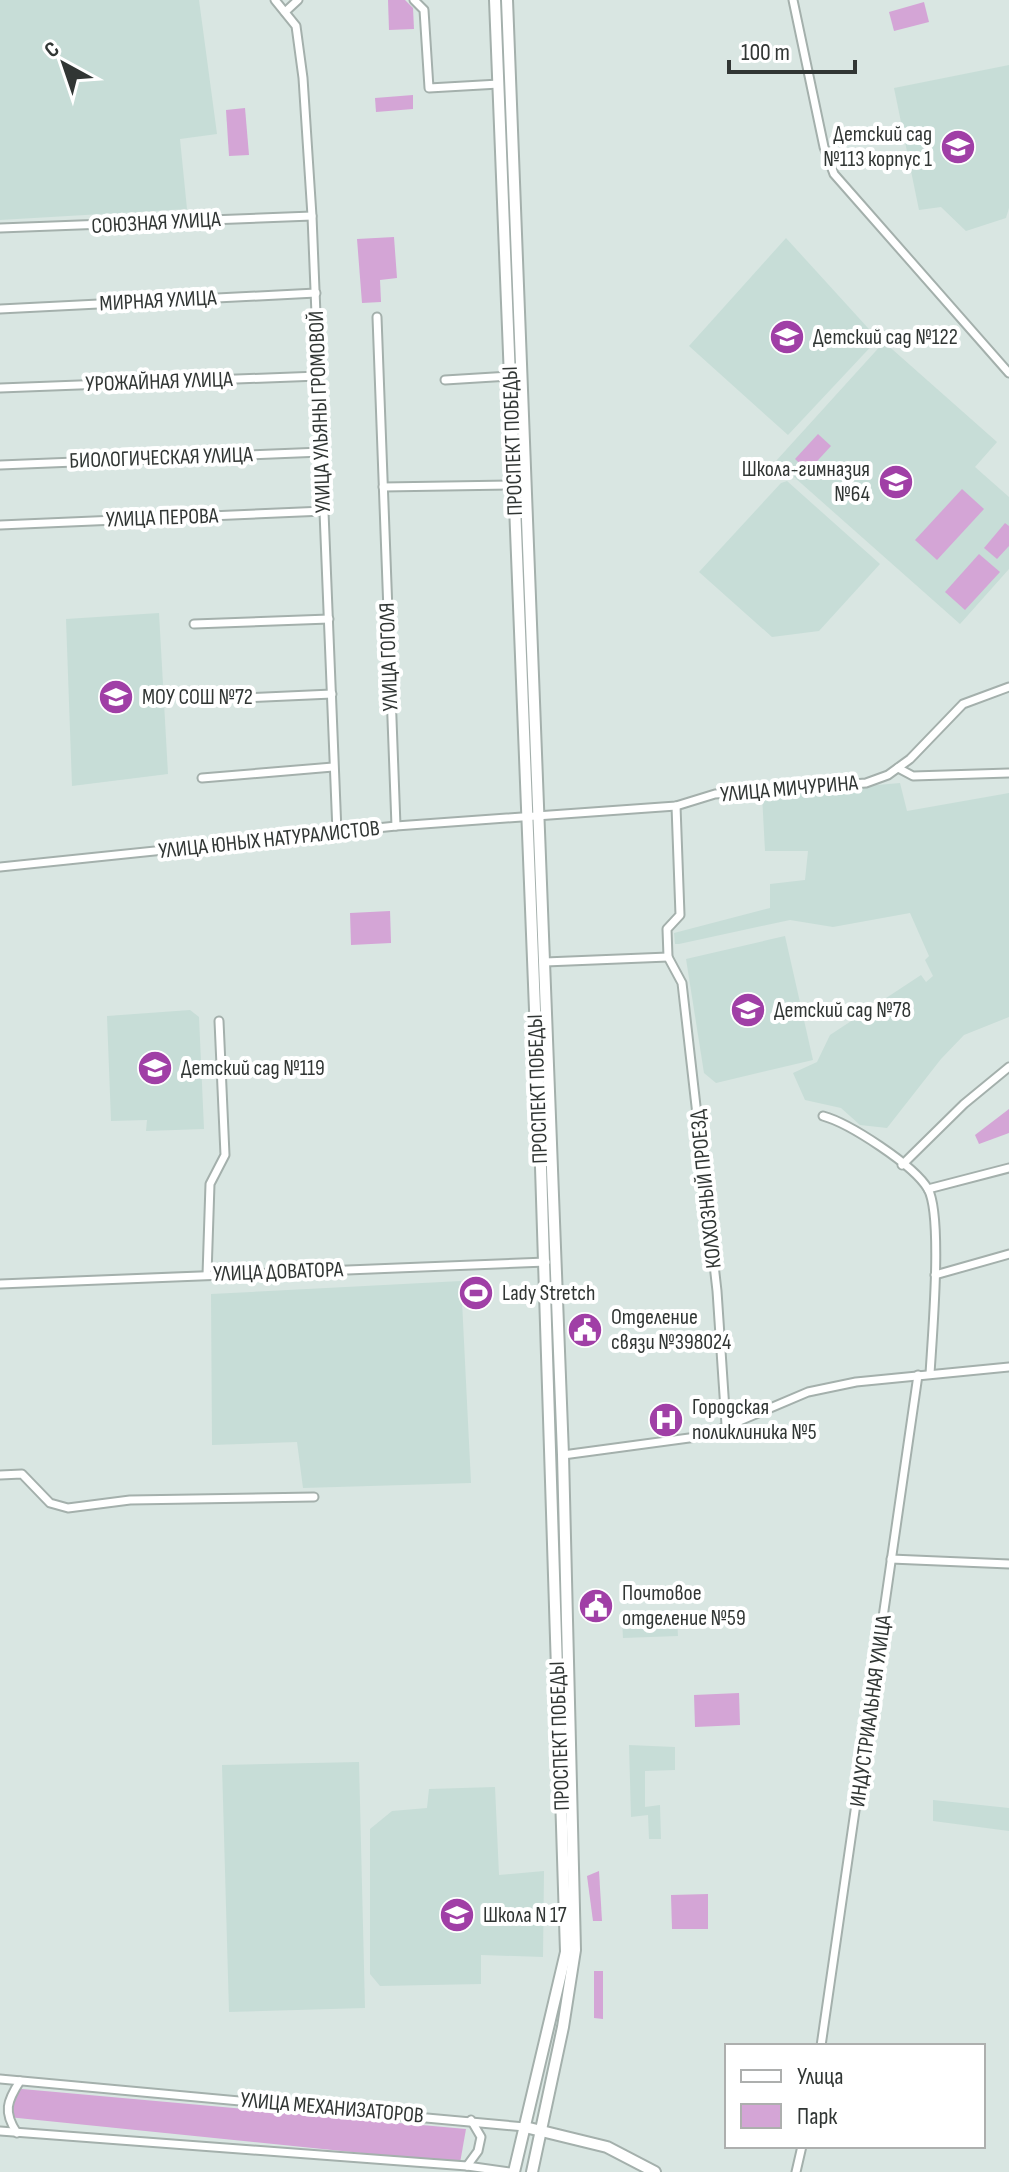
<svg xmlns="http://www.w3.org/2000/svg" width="1009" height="2172" font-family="'Sofia Sans Condensed',sans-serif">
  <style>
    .built { fill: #c7ddd7 }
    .green { fill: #d4a5d6 }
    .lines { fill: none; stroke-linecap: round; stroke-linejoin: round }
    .street-casing { stroke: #a4b0ac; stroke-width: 11 }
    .secondary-casing { stroke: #a4b0ac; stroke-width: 14 }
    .street { stroke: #fff; stroke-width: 7 }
    .secondary { stroke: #fff; stroke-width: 10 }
    .labels { text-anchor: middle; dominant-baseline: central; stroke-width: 8; stroke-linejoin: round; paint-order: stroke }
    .poi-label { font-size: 22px; fill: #313634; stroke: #fff; text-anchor: start }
    .street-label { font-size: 22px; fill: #313634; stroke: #fff }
  </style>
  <rect width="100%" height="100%" fill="#d9e6e2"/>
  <!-- built -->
  <g class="built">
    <path d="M0 0H199L217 134 180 139 187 209 0 220Z"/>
    <path d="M1009 65V208L1006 218 966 231 941 207 919 210 894 88Z"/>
    <path d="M786 238 878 339 788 435 689 346Z"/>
    <path d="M884 342 997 442 975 467 1009 497V569L960 624 776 461Z"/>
    <path d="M787 481 880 564 819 631 772 637 699 572 781 483Z"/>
    <path d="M159 613 168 774 72 786 66 619Z"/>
    <path d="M900 783 907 811 1009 793V1017L964 1035 941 1059 887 1128 860 1125 841 1108 805 1100 793 1073 817 1062 830 1035 921 975 926 982 933 976 925 960 929 956 910 913 833 927 790 920 679 944H675L674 933 770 908V884L805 880 808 851H765L762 795Z"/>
    <path d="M785 936 813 1060 716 1083 704 1073 686 959Z"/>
    <path d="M190 1010 199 1017 204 1129 146 1131 147 1120 111 1121 107 1016Z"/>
    <path d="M461 1281 471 1483 303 1488 297 1442 212 1445 211 1294Z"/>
    <path d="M677 1618 678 1636 623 1638 622 1620Z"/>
    <path d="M629 1745 675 1747V1770L645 1771V1807L660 1805 661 1839H649L648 1815 631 1817Z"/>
    <path d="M359 1762 365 2008 229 2012 222 1765Z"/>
    <path d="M495 1787 499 1875 544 1871 543 1957 481 1955V1984L380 1986 370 1974V1829L392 1811 427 1808 429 1789Z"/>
    <path d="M933 1800 1009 1808V1831L933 1821Z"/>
  </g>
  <!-- green -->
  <g class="green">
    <path d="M388 0H405L413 8 414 29 389 30Z"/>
    <path d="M924 2 929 22 894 31 889 12Z"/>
    <path d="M413 95V109L376 112 375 98Z"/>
    <path d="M245 108 249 155 229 156 226 110Z"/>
    <path d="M394 237 397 278 380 280 381 302 362 303 357 239Z"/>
    <path d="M818 434 831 446 808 471 795 459Z"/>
    <path d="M962 489 984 509 937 560 915 540Z"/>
    <path d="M1005 523 1009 526V546L997 559 984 548Z"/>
    <path d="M979 554 1000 572 965 610 945 592Z"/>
    <path d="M390 911 391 943 351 945 350 913Z"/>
    <path d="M1009 1109V1133L979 1144 975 1135Z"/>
    <path d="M739 1693 740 1725 695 1727 694 1695Z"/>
    <path d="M599 1871 602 1921H593L587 1876Z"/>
    <path d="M708 1894V1929H672L671 1895Z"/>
    <path d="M594 1971H603V2019L594 2018Z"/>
    <path d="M11 2088 466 2129 460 2163 8 2117Z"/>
  </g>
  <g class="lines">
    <!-- street casing -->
    <g class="street-casing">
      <g id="street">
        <path d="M275 0 296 26 303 78 312 216 337 832"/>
        <path d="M414 0 424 10 429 88 499 84"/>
        <path d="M793 0 824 147 834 174 1009 373"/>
        <path d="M285 12 298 0"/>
        <path d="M0 228 312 216"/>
        <path d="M0 309 316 293"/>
        <path d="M377 317 396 826"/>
        <path d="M445 380 510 376"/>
        <path d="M0 388 319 376"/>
        <path d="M0 465 322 452"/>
        <path d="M383 487 515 485"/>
        <path d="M0 525 324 511"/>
        <path d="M194 624 329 619"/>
        <path d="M241 698 332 694"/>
        <path d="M898 768 913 776 1009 773"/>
        <path d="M202 778 333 767"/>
        <path d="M676 806 680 915 667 929 668 957 682 983 717 1291 726 1425"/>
        <path d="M0 867 396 826 676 806 715 794 866 783 888 775 910 759 963 704 1009 687"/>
        <path d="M545 962 668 957"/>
        <path d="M823 1116C849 1123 914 1165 928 1189 943 1216 932 1338 930 1374"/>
        <path d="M902 1165 964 1104 1009 1067"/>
        <path d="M928 1189 1009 1168"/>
        <path d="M207 1275 210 1184 225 1155 219 1021"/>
        <path d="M935 1275 1009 1254"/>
        <path d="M0 1284 546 1262"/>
        <path d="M563 1455 704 1436 808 1392 856 1382 1009 1367"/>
        <path d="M0 1475 22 1474 50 1503 68 1508 130 1500 314 1497"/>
        <path d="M891 1559 1009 1564"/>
        <path d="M821 2046 918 1375"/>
        <path d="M0 2079 525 2127"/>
        <path d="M0 2131 467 2166 510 2172"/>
        <path d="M17 2133C3 2112 7 2101 20 2081"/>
        <path d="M467 2166 478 2151 481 2137 471 2120"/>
        <path d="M796 2172 802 2146"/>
      </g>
    </g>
    <!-- secondary casing -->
    <g class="secondary-casing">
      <g id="secondary">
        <path d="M495 0 540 1136 566 1952 514 2172"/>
        <path d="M507 0 563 1455 575 1950 563 2027 532 2172"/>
        <path d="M525 2127 607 2147 655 2172"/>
      </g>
    </g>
    <!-- street -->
    <use href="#street" class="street"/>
    <!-- secondary -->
    <use href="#secondary" class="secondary"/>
  </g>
  <!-- icons -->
  <defs>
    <g id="school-disc" transform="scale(1.8)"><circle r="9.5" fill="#a03fa6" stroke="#fff"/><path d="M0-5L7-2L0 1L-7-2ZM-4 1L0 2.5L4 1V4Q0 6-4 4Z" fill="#fff"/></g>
    <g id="stadium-disc" transform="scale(1.8)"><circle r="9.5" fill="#a03fa6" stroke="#fff"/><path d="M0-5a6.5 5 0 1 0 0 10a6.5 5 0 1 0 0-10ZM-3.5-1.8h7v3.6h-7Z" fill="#fff"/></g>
    <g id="civic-disc" transform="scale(1.8)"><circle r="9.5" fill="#a03fa6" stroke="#fff"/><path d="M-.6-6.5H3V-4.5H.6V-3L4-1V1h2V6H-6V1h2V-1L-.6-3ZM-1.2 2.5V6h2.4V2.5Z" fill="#fff"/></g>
    <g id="hospital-disc" transform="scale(1.8)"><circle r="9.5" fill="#a03fa6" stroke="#fff"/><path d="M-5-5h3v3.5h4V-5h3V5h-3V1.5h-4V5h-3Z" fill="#fff"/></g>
  </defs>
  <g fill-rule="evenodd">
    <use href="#school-disc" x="958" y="147"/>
    <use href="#school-disc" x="787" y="337"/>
    <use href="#school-disc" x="896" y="482"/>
    <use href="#school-disc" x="116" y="697"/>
    <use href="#school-disc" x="748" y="1010"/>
    <use href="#school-disc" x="155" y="1068"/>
    <use href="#stadium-disc" x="476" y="1293"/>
    <use href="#civic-disc" x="585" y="1330"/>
    <use href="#hospital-disc" x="666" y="1420"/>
    <use href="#civic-disc" x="596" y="1606"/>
    <use href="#school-disc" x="457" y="1915"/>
  </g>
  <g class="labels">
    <!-- poi labels -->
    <g class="poi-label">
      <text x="932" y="134" text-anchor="end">Детский сад<tspan x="932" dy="25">№113 корпус 1</tspan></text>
      <text x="813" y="337">Детский сад №122</text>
      <text x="870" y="469" text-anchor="end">Школа-гимназия<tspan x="870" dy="25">№64</tspan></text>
      <text x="142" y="697">МОУ СОШ №72</text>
      <text x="774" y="1010">Детский сад №78</text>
      <text x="181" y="1068">Детский сад №119</text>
      <text x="502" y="1293">Lady Stretch</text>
      <text x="611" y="1317">Отделение<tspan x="611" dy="25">связи №398024</tspan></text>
      <text x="692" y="1407">Городская<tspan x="692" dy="25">поликлиника №5</tspan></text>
      <text x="622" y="1593">Почтовое<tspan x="622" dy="25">отделение №59</tspan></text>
      <text x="483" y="1915">Школа N 17</text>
    </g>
    <!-- street labels -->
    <g class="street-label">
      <text transform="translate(156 223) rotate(-3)">СОЮЗНАЯ УЛИЦА</text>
      <text transform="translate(158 301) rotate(-3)">МИРНАЯ УЛИЦА</text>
      <text transform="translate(159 382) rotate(-2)">УРОЖАЙНАЯ УЛИЦА</text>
      <text transform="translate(320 412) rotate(-92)">УЛИЦА УЛЬЯНЫ ГРОМОВОЙ</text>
      <text transform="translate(513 441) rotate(-92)">ПРОСПЕКТ ПОБЕДЫ</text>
      <text transform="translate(161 458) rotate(-2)">БИОЛОГИЧЕСКАЯ УЛИЦА</text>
      <text transform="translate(162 518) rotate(-2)">УЛИЦА ПЕРОВА</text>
      <text transform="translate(389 657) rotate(-92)">УЛИЦА ГОГОЛЯ</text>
      <text transform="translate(789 789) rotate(-5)">УЛИЦА МИЧУРИНА</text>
      <text transform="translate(269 840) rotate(-6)">УЛИЦА ЮНЫХ НАТУРАЛИСТОВ</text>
      <text transform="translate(538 1089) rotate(-92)">ПРОСПЕКТ ПОБЕДЫ</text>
      <text transform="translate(706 1189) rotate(-96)">КОЛХОЗНЫЙ ПРОЕЗД</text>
      <text transform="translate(278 1272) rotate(-2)">УЛИЦА ДОВАТОРА</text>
      <text transform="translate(871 1711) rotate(-82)">ИНДУСТРИАЛЬНАЯ УЛИЦА</text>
      <text transform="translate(560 1736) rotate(-92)">ПРОСПЕКТ ПОБЕДЫ</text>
      <text transform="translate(332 2108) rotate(5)">УЛИЦА МЕХАНИЗАТОРОВ</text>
    </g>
  </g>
  <!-- legend -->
  <rect x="725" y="2044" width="260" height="104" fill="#ffffff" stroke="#adafae" stroke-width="2"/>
  <rect x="741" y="2070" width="40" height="12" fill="#ffffff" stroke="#adafae" stroke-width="2"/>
  <text x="797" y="2084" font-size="24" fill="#313634">Улица</text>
  <rect x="741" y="2104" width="40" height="24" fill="#d4a5d6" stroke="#adafae" stroke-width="2"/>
  <text x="797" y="2124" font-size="24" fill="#313634">Парк</text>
  <!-- north arrow -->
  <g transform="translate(64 64) rotate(320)" stroke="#ffffff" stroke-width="6" paint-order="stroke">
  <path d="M0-6L14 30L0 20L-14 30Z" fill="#313634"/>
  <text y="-12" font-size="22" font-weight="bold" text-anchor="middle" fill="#313634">С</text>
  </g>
  <!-- scale -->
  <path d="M729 60v12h126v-12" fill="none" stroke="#313634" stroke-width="4"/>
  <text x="741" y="60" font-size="24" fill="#313634" stroke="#ffffff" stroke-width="6" paint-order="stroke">100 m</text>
</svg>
